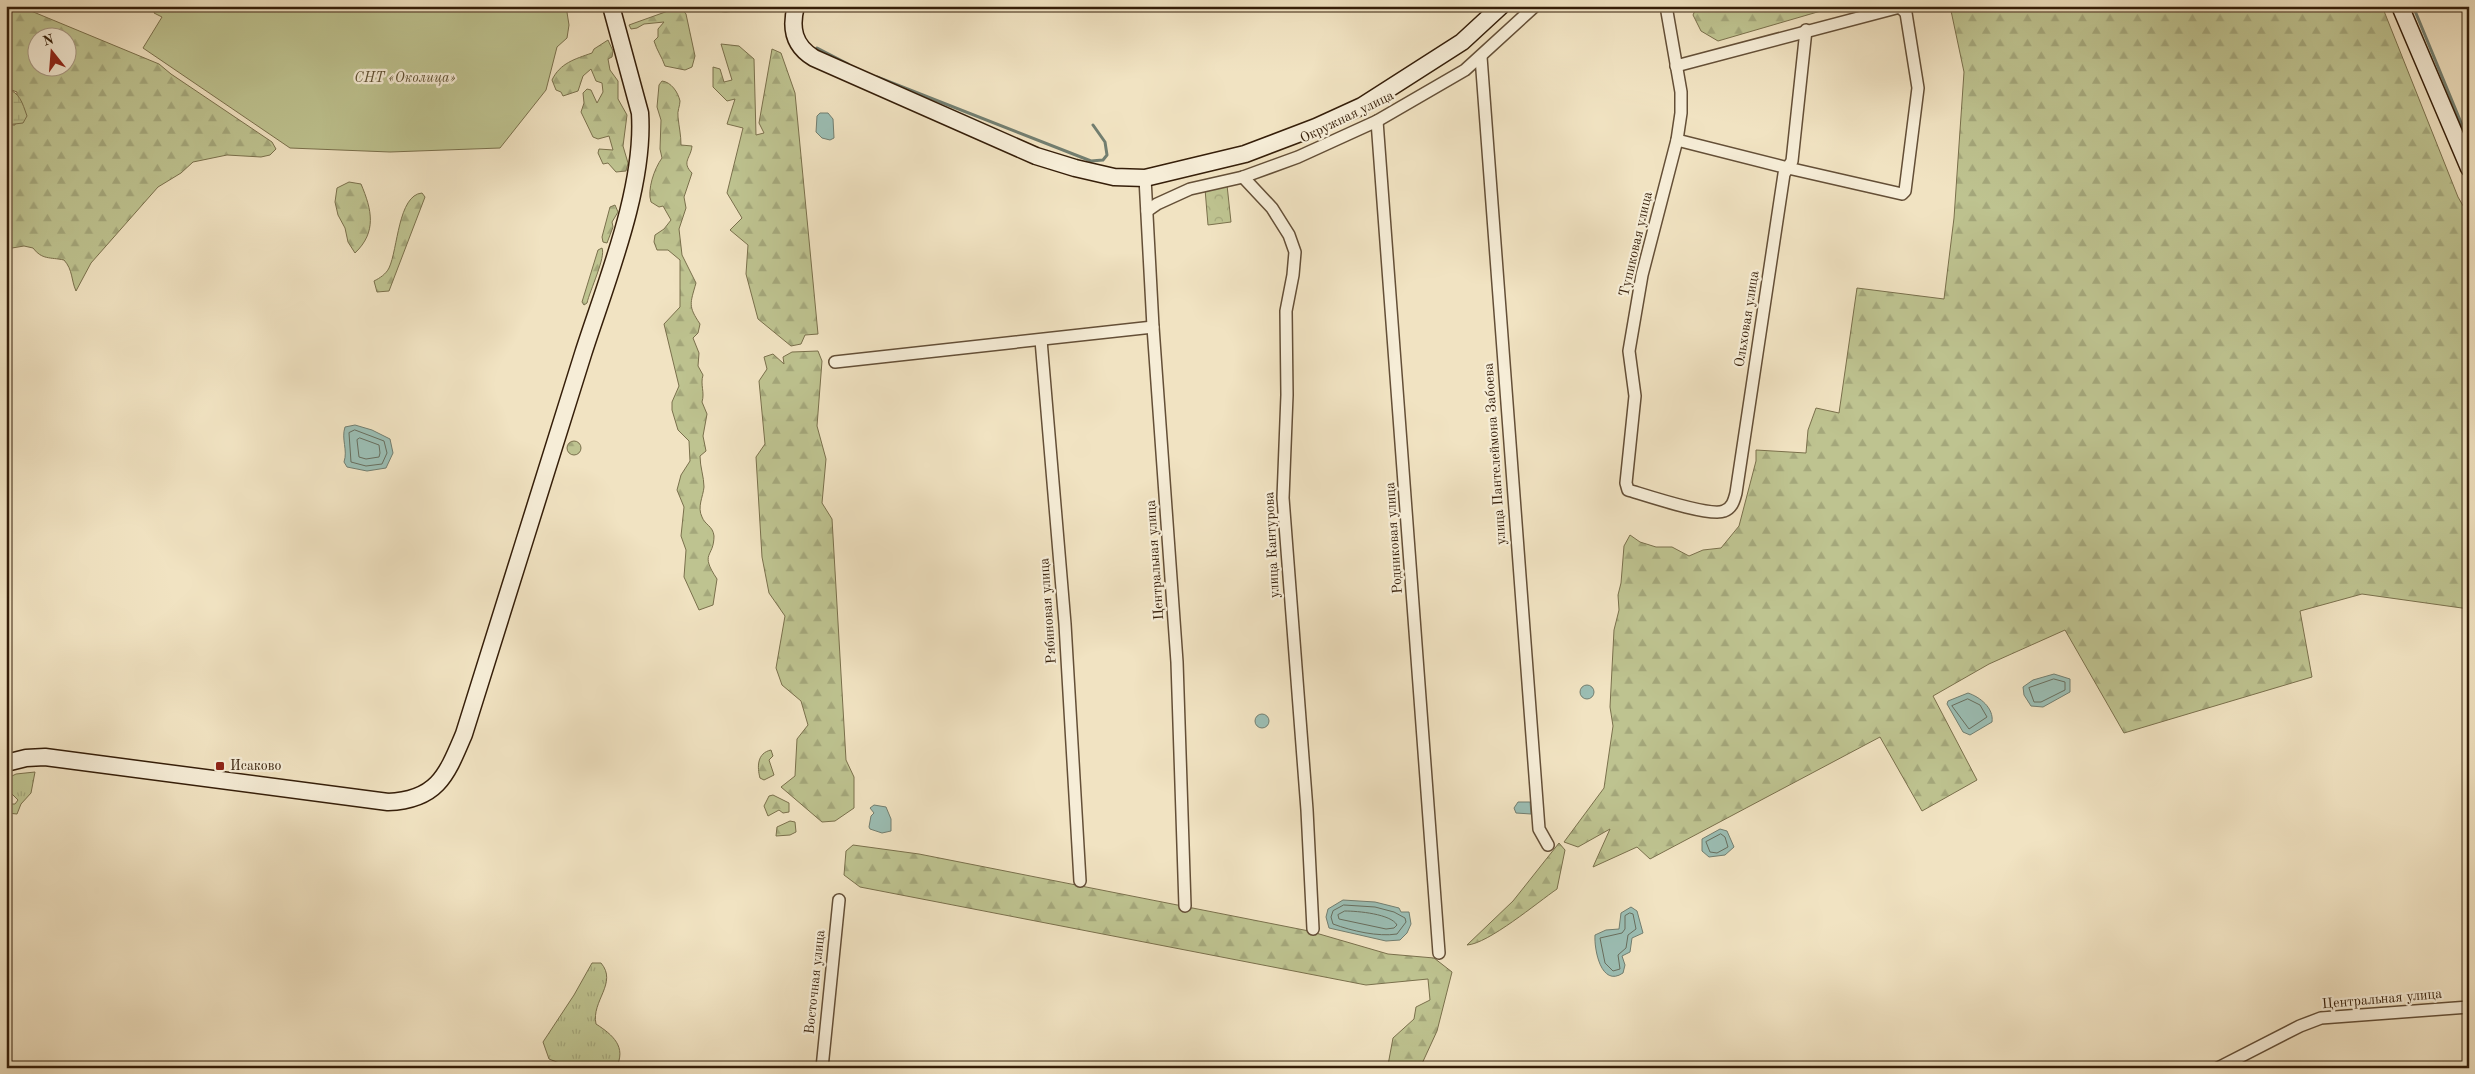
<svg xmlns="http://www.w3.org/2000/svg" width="2475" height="1074" font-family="'Old Standard TT',serif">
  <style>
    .grass { fill: url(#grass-tufts); stroke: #7a704c }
    .forest { fill: url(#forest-firs); stroke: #7a704c; fill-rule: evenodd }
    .wetland { fill: url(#wetland-marsh); stroke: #7a704c }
    .park { fill: url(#park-crowns); stroke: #7a704c }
    .garden { fill: #bec390; stroke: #7a704c }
    .water { fill: #9bbeb4; stroke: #727e70 }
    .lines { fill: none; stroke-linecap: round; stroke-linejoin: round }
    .shore { stroke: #686e5e; stroke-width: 1 }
    .stream { stroke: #727e70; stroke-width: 3 }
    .street-casing { stroke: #644f37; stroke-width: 14 }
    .secondary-casing { stroke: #351e09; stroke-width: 19 }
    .street { stroke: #f6edd7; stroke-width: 11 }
    .secondary { stroke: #f6edd7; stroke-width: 16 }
    .poi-dot { fill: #8f2418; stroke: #f6edd7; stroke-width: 2 }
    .labels { text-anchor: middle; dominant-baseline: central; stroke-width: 4.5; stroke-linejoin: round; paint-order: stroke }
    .park-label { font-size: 14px; font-style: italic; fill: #5e5032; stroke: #f6edd7 }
    .street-label { font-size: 14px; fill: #351e09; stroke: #f6edd7 }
    .poi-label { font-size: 14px; fill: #351e09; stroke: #f6edd7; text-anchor: start }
  </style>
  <defs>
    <pattern id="grass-tufts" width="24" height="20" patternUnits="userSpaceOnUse" patternTransform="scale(1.25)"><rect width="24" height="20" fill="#bec390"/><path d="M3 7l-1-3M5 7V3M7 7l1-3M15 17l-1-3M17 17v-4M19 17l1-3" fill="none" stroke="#a4a77b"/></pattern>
    <pattern id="forest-firs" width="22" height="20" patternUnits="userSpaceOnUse" patternTransform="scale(1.25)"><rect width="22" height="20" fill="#bec390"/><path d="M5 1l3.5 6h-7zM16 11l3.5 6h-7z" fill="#a4a77b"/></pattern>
    <pattern id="wetland-marsh" width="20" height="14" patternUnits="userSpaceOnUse" patternTransform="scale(1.25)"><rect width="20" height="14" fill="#bec390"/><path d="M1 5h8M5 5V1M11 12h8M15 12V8" fill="none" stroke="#a4a77b"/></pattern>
    <pattern id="park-crowns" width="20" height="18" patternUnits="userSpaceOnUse" patternTransform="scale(1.25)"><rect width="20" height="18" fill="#bec390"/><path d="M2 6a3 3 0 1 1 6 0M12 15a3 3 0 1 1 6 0" fill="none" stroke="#a4a77b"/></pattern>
  </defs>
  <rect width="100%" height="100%" fill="#f1e3c2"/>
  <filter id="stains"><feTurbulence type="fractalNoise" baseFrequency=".004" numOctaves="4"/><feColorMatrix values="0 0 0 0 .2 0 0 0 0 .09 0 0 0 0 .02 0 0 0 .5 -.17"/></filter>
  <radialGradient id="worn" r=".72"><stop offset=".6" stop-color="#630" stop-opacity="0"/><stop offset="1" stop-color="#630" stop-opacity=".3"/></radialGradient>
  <!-- grass -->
  <g class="grass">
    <path d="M35 772 31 793 21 804 17 814 7 813 9 818H6V793L11 804H15L18 800 6 788V779L16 774Z"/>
    <path d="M592 963H601C618 983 591 1001 596 1024 613 1035 627 1047 616 1068H567V1066L549 1059 543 1042 574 995Z"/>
  </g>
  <!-- forest -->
  <g class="forest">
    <path d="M6 6H19L159 64 171 74 272 142 276 149 270 155 261 157 227 155 193 162 181 173 158 187 91 263 76 291C71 280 73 270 64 260 50 257 42 260 33 248L24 246 6 249V125H15L17 92 6 88ZM38 38H68V68H38Z"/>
    <path d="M709 6H740L737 10C726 13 719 13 709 6Z"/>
    <path d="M1697 6H1838L1718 41 1701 31 1693 15Z"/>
    <path d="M1950 6H2382L2458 197 2469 216V609L2362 594 2300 611 2312 677 2124 733 2065 630 1989 664 1933 696 1977 780 1922 811 1880 737 1650 859 1637 847 1593 867 1610 829 1578 847 1564 842 1604 788 1613 726 1610 707 1614 630 1619 610 1618 595 1621 583 1624 546 1630 535 1640 542 1656 547H1672L1689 556 1703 550 1721 548 1739 526 1756 461V450L1806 453 1808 430 1816 408 1839 413 1857 288 1944 299 1954 218 1964 72Z"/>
    <path d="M682 9 686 14 695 56 692 67 685 70 665 66C662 57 657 51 654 41L658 37V29L664 22 644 24 637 28 631 29 629 25 668 11Z"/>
    <path d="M608 40 613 51 612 57 608 59 610 70 618 81V99L627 115 623 146 628 163 626 171 616 172 608 163 603 164 598 153 599 149 613 150 609 136 598 139 593 137 581 112 584 103 583 93 587 89 591 90 597 103 603 92 602 83 596 81 591 69 583 76 578 91 563 96 561 92 556 90 552 80C560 63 575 59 592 53L594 49Z"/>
    <path d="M721 44 739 46 754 59 756 135 764 133 759 123 772 49 781 53 795 93 818 334 805 335 801 344 791 346 758 319 746 274 748 245 730 230 742 218 727 193 743 128 727 124 735 99 727 101 713 87V67L720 69 724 82 732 80Z"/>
    <path d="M662 81C671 82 678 92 680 101 680 106 677 111 678 117 679 127 681 135 681 145L692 146C691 158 681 162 692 173L684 197 686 208 679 229 682 255 696 283C690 304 688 306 700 324L698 333 693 338 699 353 698 366 703 375C700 385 705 392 702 402L707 414 703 436 706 451 700 456C700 467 704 477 704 487 703 497 697 507 702 517 705 525 713 526 714 536 714 558 699 552 717 579L713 605 699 610 684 577 686 550 681 536 684 507 677 490 681 475 690 461 689 441 678 430 672 410V402L679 386 664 324 680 307V260L668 250H657L654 242 655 235 664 229 671 220 663 206 659 207 651 202C647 190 654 169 662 158L660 149 661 120 657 107 659 85Z"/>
    <path d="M349 182 361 184C372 210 377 232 355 253L348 242 345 228 338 215 335 202 337 188Z"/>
    <path d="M422 193 425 197 389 291 377 292 374 281C380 278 386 274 389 268 398 249 398 195 422 193Z"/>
    <path d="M615 205 618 212 612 222 613 227 607 243 603 242 602 237 610 207Z"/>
    <path d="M602 248C606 257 590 290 587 303L584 305 582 302 598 250Z"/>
    <path d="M818 351 822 361 817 426 826 459 822 503 832 519 846 760 854 777V808L835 821 822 822 781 787 795 776 797 739 808 725 801 701 782 685 776 668 785 616 769 593 762 557 756 457 765 444 759 381 767 369 764 357 773 354 784 364 783 357 792 352Z"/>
    <circle cx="574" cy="448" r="7"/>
    <path d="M771 750 773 756 769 760 774 775 764 780 760 778C757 767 757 753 771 750Z"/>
    <path d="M773 795 789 803V812L783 813 779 810 768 816 764 806 769 796Z"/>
    <path d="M790 821 795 822 796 832 790 835 776 836 777 827Z"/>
    <path d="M1559 843 1565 850 1557 889C1538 902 1488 944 1467 945L1513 901Z"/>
    <path d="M853 845 919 854 1309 931 1388 954 1434 958 1452 972 1437 1031 1420 1068H1384L1388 1065 1393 1038 1414 1019 1416 1007 1430 1000 1428 979 1366 985 860 887 844 875 846 851Z"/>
  </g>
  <!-- wetland -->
  <path class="wetland" d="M6 88C20 93 22 102 27 116L23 123 6 125Z"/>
  <!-- park -->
  <path class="park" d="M1227 185 1231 222 1208 225 1205 189Z"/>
  <!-- garden -->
  <path class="garden" d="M157 6H566L569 25 567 38 557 47 546 90 500 148 390 152 290 148 143 48 162 17 154 13Z"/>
  <!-- water -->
  <g class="water">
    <path d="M820 113H828L833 119 834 138 830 140 822 138 816 132 817 116Z"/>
    <path d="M355 425 372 430 390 439 393 453 386 468 367 471 347 467 344 462C348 450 341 439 345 427Z"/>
    <path d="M2054 674 2070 679V692L2043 707 2031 706 2024 695 2023 687 2033 680Z"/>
    <circle cx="1587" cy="692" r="7"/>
    <path d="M1968 693C1980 697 1994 708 1992 722L1970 735 1963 732 1947 704 1948 701Z"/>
    <circle cx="1262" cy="721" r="7"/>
    <path d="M1518 802H1530L1531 814 1516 813 1514 808Z"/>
    <path d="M874 805 886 807 891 819V831L882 833 870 829 869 827 871 816 874 813 870 808Z"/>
    <path d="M1720 829 1727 831 1734 847 1725 855 1709 857 1702 851V839Z"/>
    <path d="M1343 900 1375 902 1399 908 1401 912H1409L1411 924 1407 933 1400 940 1386 941 1329 928 1326 917 1328 909Z"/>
    <path d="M1631 907 1637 911 1643 933 1632 938 1630 952 1622 956 1625 965 1623 973C1601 988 1594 949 1595 935L1606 930 1619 929 1621 913Z"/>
  </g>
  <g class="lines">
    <!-- shore -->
    <g class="shore">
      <path d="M355 430 384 441 387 453 382 464 366 466 351 462 349 433Z"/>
      <path d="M360 438 379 445 380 453 379 457 366 459 359 457 357 440Z"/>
      <path d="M2054 679 2065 682V690L2041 702H2034L2029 688Z"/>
      <path d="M1968 699 1980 705 1987 717 1969 729 1952 706Z"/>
      <path d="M1721 834 1725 837 1728 847 1717 853 1710 852 1706 842Z"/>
      <path d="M1344 905 1375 907 1394 912 1405 918 1406 922 1397 934C1378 937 1352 931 1333 924L1331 917 1333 911Z"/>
      <path d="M1345 911C1358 911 1391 914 1397 925L1394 928 1386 929 1339 919 1338 915Z"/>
      <path d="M1630 913 1633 914 1636 929 1628 935 1626 948 1618 955 1620 969 1613 971 1605 963 1600 938 1622 933 1625 929V916Z"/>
    </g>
    <!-- stream -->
    <g class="stream">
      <path d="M2413 6 2469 142"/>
      <path d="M817 48 848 64"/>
      <path d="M877 77 1091 161 1103 160 1107 155 1105 142 1093 125"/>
    </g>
    <!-- street casing -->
    <g class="street-casing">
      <g id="street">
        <path d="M1666 6 1681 92V113L1677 140 1642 275 1629 351 1635 396 1626 483 1628 490C1645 495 1710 517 1724 511 1732 508 1734 501 1736 493L1784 174 1792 161 1806 30"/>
        <path d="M1481 57 1539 829 1548 845"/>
        <path d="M1676 66 1900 7 1906 13 1918 88 1905 191 1902 194 1788 168 1677 140"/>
        <path d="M1377 121 1439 953"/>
        <path d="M1243 177 1272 208 1289 235 1295 252 1293 275 1286 311 1287 395 1283 498 1307 810 1313 929"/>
        <path d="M1145 178 1153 327 1177 662 1185 906"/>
        <path d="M1147 211 1157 204 1190 189 1243 177 1298 157 1377 121 1465 70 1535 6"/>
        <path d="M1041 340 1065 624 1080 881"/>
        <path d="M835 362 1153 327"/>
        <path d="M822 1068 839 900"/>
        <path d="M2218 1068 2300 1026 2321 1018 2469 1007"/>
      </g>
    </g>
    <!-- secondary casing -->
    <g class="secondary-casing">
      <g id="secondary">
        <path d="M796 6C790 28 794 46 814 58L1036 156 1075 168 1114 177 1145 178 1245 154 1316 127 1362 106 1462 42 1501 6"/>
        <path d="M2400 6 2469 168"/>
        <path d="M6 763 26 758 45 757 388 802C438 800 447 774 464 734 504 607 543 481 583 354 606 282 645 188 640 113L611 6"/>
      </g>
    </g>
    <!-- street -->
    <use href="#street" class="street"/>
    <!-- secondary -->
    <use href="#secondary" class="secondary"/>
  </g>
  <!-- markers -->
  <rect class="poi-dot" x="215" y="761" width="10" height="10" rx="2.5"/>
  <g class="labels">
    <!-- park labels -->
    <g class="park-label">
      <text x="405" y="78">СНТ «Околица»</text>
    </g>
    <!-- street labels -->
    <g class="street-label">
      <text transform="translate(1347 117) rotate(-26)">Окружная улица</text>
      <text transform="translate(1636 244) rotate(-77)">Тупиковая улица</text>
      <text transform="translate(1747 319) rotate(-81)">Ольховая улица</text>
      <text transform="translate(1495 454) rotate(-94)">улица Пантелеймона Забоева</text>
      <text transform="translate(1394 538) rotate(-94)">Родниковая улица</text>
      <text transform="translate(1272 545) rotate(-93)">улица Кантурова</text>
      <text transform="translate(1155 560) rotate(-94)">Центральная улица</text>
      <text transform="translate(1048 611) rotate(-94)">Рябиновая улица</text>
      <text transform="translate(815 982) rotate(-84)">Восточная улица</text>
      <text transform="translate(2382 999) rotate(-5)">Центральная улица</text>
    </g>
    <!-- poi labels -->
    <g class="poi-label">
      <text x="230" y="766">Исаково</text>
    </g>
  </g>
  <!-- margin -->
  <rect width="2475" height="1074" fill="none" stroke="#f1e3c2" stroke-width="25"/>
  <rect x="8" y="8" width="2460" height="1059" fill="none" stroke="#351e09" stroke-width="2.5"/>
  <rect x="12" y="12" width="2450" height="1049" fill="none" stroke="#351e09"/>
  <!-- north arrow -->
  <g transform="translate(52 52) rotate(343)"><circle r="24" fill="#f6edd7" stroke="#a99a85"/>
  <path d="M0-4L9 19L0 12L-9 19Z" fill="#8f2418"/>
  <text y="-8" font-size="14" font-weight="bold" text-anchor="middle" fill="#351e09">N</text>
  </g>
  <rect width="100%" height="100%" filter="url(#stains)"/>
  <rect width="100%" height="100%" fill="url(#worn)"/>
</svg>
